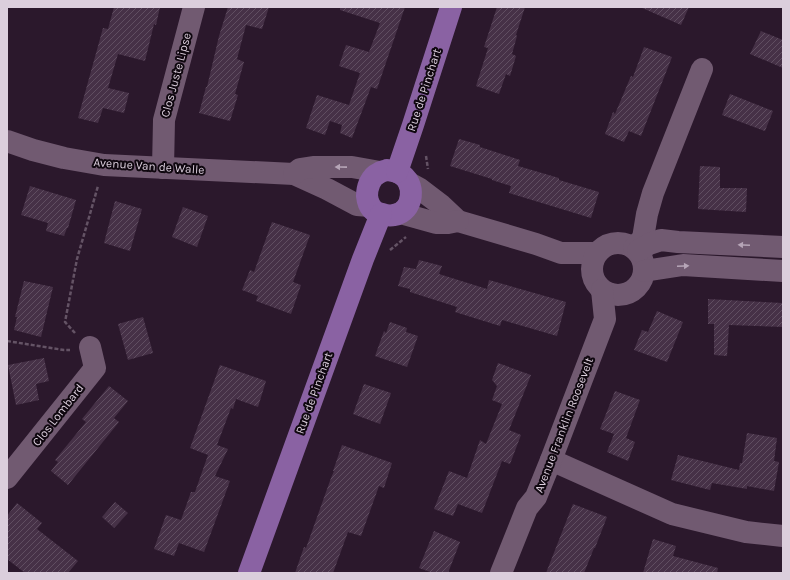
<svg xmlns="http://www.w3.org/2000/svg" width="790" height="580" font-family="Karla,sans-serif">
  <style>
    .building { fill: url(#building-hatch) }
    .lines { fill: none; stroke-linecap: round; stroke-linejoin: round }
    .path { stroke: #645365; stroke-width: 2.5; stroke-dasharray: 4 2; stroke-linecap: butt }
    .minor { stroke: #715a71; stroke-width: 22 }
    .major { stroke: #8a62a3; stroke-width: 22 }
    .oneway { fill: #b6a5b7 }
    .labels { text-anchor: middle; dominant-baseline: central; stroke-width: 4; stroke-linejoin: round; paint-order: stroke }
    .street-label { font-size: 12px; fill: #dbcedc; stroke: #0f070f }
  </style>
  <defs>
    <pattern id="building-hatch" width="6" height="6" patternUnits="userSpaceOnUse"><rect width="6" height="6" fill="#463147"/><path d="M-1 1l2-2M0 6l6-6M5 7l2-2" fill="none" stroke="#604e61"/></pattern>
  </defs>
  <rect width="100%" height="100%" fill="#2b182c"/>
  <!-- building -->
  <g class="building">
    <path d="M114 7H160L156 25 154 24 145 61 118 54 108 88 129 93 124 113 103 108 98 123 78 118 103 28 108 29Z"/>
    <path d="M228 7H269L262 29 246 25 237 59 244 62 235 94 238 95 230 121 199 113 206 87H207L219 36Z"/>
    <path d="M340 7H405L377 89 371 87 352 138 340 133 342 125 330 121 325 135 306 128 317 95 349 105 360 73 339 66 346 45 369 52 380 23 340 10Z"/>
    <path d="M497 7H525L516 35 517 36 512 54 516 56 510 76 506 74 499 94 476 86 488 48 484 47Z"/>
    <path d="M640 7H689L681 25Z"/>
    <path d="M761 31 783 40V68L750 54Z"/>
    <path d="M644 47 672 57 641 136 629 131 624 142 605 134 613 112 615 114 631 76 633 77Z"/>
    <path d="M730 94 773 111 765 131 722 115Z"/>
    <path d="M459 139 480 145V147L520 160 518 166 559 178V180L599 192 591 218 509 193 511 186 492 180V179L450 166Z"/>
    <path d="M700 166 720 167V188H747L746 212 698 209Z"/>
    <path d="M30 186 76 200 68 228H67L64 236 46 231 48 223 21 215Z"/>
    <path d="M115 201 142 209 130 251 104 243Z"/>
    <path d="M183 207 208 216 197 247 172 237Z"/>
    <path d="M272 222 310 235 293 282 301 285 291 314 256 301 258 296 242 290 250 270 254 272Z"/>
    <path d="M419 260 442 266 439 274 487 289 489 280 566 302 557 336 502 320 500 326 455 312 457 307 410 292V289L398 286 404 267 416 269Z"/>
    <path d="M24 281 53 287 41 337 14 330 17 317H15Z"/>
    <path d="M708 299 783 303V327L729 325 727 356 714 355V324H708Z"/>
    <path d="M657 311 683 322 667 362 634 350 642 330 648 332Z"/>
    <path d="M143 317 153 353 128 360 118 324Z"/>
    <path d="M390 322 407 328 406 332 418 336 407 367 375 356 384 331 386 333Z"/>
    <path d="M44 358 49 381 36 384 39 400 16 405 8 365Z"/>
    <path d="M498 363 531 375 509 430 521 435 510 464 502 461 482 513 458 504 453 516 434 509 449 471 467 478 480 440 486 444 502 404 492 400 497 386 492 380Z"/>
    <path d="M220 365 266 381 258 407 236 399 233 409 231 408 217 445 228 449 215 476 230 481 204 552 179 543 174 556 154 549 166 515 181 520 191 492H195L208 455 190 448Z"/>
    <path d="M364 384 391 393 380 424 353 414Z"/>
    <path d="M109 386 128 401 114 418 119 422 68 485 51 471 58 462 55 460 86 422 82 419Z"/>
    <path d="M615 391 640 400 626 438 635 442 628 461 607 452 614 434 600 429Z"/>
    <path d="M747 433 777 438 774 461 779 462 774 491 747 486V489L712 483 710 490 671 480 678 455 739 470 740 463H742Z"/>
    <path d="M342 445 392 463 384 488 379 486 361 536 348 532 333 573H295L304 547 306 548 331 478 334 471H333Z"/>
    <path d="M115 502 128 513 114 528 102 517Z"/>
    <path d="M17 503 42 523 37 529 78 561 68 573H25L7 559V516Z"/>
    <path d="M573 504 607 517 595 548H594L584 573H546Z"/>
    <path d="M434 531 460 542 448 573H433L419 568Z"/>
    <path d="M653 539 676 546 673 556 718 568 717 573H643Z"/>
  </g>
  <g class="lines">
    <!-- path -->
    <g class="path">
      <path d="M426 156 428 169"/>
      <path d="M390 250 406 237"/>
      <path d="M75 333 65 322 77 259 98 186"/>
      <path d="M7 341 64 350H70"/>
    </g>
    <!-- minor -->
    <g class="minor">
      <path d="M7 141 33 150 64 158 104 165 294 174 327 189 357 205 370 206"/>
      <path d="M163 168 164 120 194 7"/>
      <path d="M294 174 300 169 313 167H352L380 172"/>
      <path d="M409 183 420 189 441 205 458 221 536 244 561 253H596"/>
      <path d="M400 213 436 223H448L458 221"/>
      <circle cx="618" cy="269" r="26"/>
      <path d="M634 248 643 238 647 214 653 193 702 69"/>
      <path d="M638 251 649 244 661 240 678 242 783 247"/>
      <path d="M644 271 683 265 783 271"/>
      <path d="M551 460 672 514 746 532 783 536"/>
      <path d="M7 478 95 368 90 347"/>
      <path d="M501 573 527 508 536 497 551 460 605 319 602 290"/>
    </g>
    <!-- major -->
    <g class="major">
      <path d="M387 170C392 171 396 171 399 173 417 182 414 212 394 215 390 216 385 215 382 214 372 212 368 205 367 196 367 188 370 177 379 173 381 171 385 171 387 170Z"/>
      <path d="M397 172 413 125 451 7"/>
      <path d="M249 573 363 259 381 214"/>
    </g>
  </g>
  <!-- one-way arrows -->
  <defs><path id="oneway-solid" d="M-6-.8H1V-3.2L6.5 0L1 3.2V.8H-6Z"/></defs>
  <g class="oneway">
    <use href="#oneway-solid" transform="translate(341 167) rotate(-179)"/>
    <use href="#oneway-solid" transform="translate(744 245) rotate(-177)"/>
    <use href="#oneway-solid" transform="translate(683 266) rotate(-2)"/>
  </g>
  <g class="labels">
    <!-- street labels -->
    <g class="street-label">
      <text transform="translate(176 75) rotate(-75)">Clos Juste Lipse</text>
      <text transform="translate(424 90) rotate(-72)">Rue de Pinchart</text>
      <text transform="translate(149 166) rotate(4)">Avenue Van de Walle</text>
      <text transform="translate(314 393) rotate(-70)">Rue de Pinchart</text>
      <text transform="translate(58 415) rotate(-52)">Clos Lombard</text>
      <text transform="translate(564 425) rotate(-69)">Avenue Franklin Roosevelt</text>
    </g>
  </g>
  <!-- border -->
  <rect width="790" height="580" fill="none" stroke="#dbcedc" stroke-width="16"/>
</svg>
